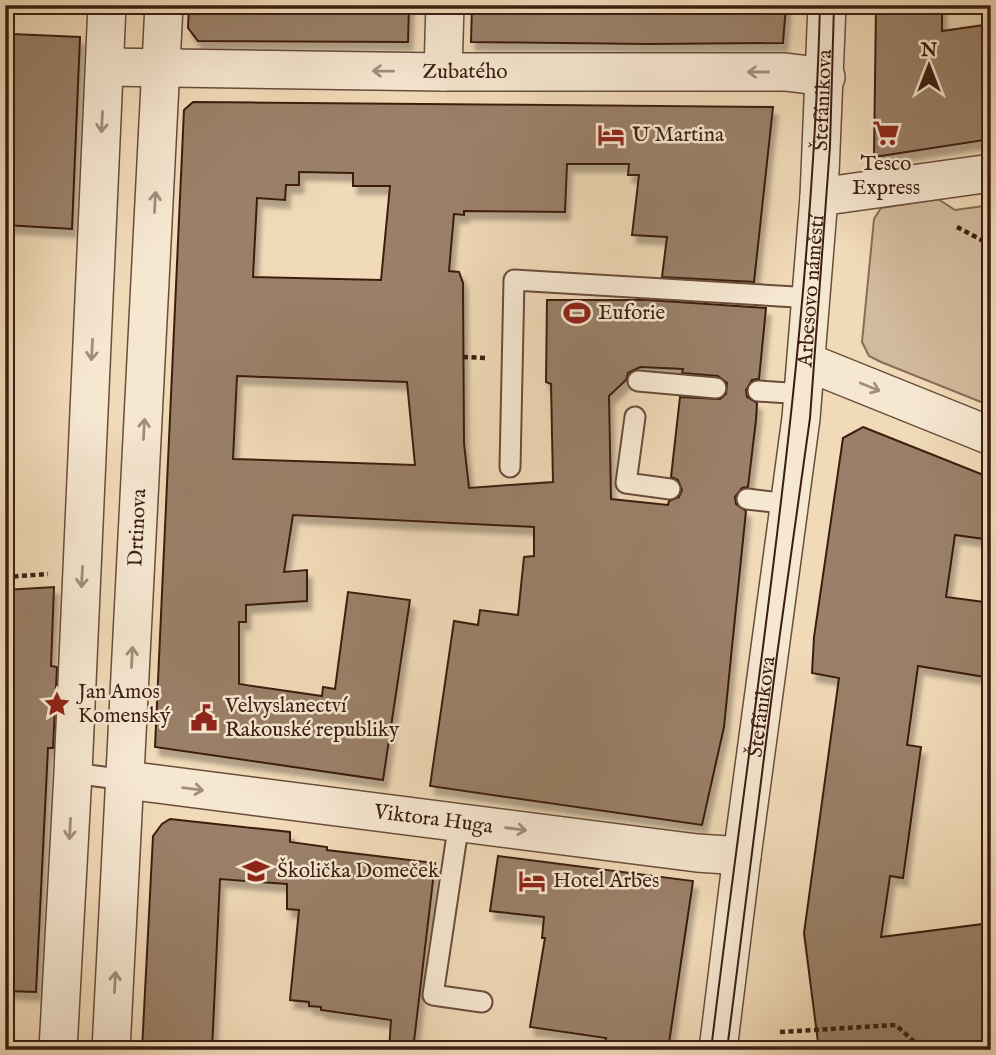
<svg xmlns="http://www.w3.org/2000/svg" width="996" height="1055" font-family="'IM FELL English',serif">
  <style>
    .green { fill: #d2ba9c; stroke: #876c56; stroke-width: 2 }
    .building { fill: #9a8068; stroke: #3c1e11; stroke-width: 2; fill-rule: evenodd; filter: url(#shadow) }
    .lines { fill: none; stroke-linecap: round; stroke-linejoin: round }
    .service-casing { stroke: #694d3b; stroke-width: 23 }
    .minor-casing { stroke: #694d3b; stroke-width: 40 }
    .path { stroke: #3c1e11; stroke-width: 4.5; stroke-dasharray: 5 3.5; stroke-linecap: butt }
    .service { stroke: #f6e7d1; stroke-width: 19 }
    .minor { stroke: #f6e7d1; stroke-width: 37 }
    .tram { stroke: #3c1e11; stroke-width: 2 }
    .oneway { stroke: #a28d7b }
    .labels { text-anchor: middle; dominant-baseline: central; stroke-width: 5; stroke-linejoin: round; paint-order: stroke }
    .street-label { font-size: 21px; fill: #3c1e11; stroke: #f6e7d1 }
    .poi-label { font-size: 21px; fill: #3c1e11; stroke: #f6e7d1; text-anchor: start }
  </style>
  <defs>
    <filter id="shadow"><feDropShadow dx="4.5" dy="8" stdDeviation="2" flood-color="#0004"/></filter>
  </defs>
  <rect width="100%" height="100%" fill="#f1dab8"/>
  <filter id="stains"><feTurbulence type="fractalNoise" baseFrequency=".00286" numOctaves="4"/><feColorMatrix values="0 0 0 0 .2 0 0 0 0 .09 0 0 0 0 .02 0 0 0 .5 -.17"/></filter>
  <radialGradient id="worn" r=".72"><stop offset=".6" stop-color="#630" stop-opacity="0"/><stop offset="1" stop-color="#630" stop-opacity=".3"/></radialGradient>
  <!-- green -->
  <path class="green" d="M938 199 955 210 991 205V406L881 362 869 356 862 342 874 219 881 208Z"/>
  <!-- building -->
  <g class="building">
    <path d="M189 5H409L408 42 198 41 188 28Z"/>
    <path d="M472 5H786L783 43 649 44 471 42Z"/>
    <path d="M876 5H942V31L991 24V139L874 157Z"/>
    <path d="M12 34 80 37 72 229 5 225Z"/>
    <path d="M193 102 773 107 754 282 662 277 667 237 632 235 639 175H628L629 164H567L565 212 464 211V215L454 214 449 271 459 272 463 283 464 443 469 488 553 482 551 384 546 382 547 300H648L766 308 759 379 752 380 746 390 747 397 757 403 756 420 748 487 742 488 735 497 736 504 746 511 732 647 724 727 702 825 430 786 454 621 478 625 480 610 518 615 524 557 534 556V527L293 515 284 572 307 570V601L246 605V622H239V684L322 696 323 687 335 689 348 592 410 600 383 780 155 747 184 110ZM299 172 353 173V186H390L381 280 253 277 257 198 285 200 286 185H299ZM640 367 683 369 682 373 718 376 727 383 726 394 720 399 680 397 671 477 678 480 682 490 679 497 669 501 668 505 611 499 609 396 626 380 628 373ZM237 376 407 382 415 465 233 459Z"/>
    <path d="M863 427 991 478V540L955 535 946 597 991 603V678L918 666 907 745 921 747 903 878 890 876 881 937 991 923V1050H819L804 933 839 678 812 673 814 637 843 438Z"/>
    <path d="M54 587 51 666 57 667 53 748H48L36 992 5 991V590Z"/>
    <path d="M170 819 290 832V842L327 847V850L435 863 413 1050H389L391 1020 321 1010V1007L309 1006V1002L290 1000 299 910 287 909V884L220 879 212 1050H142L153 836 162 824Z"/>
    <path d="M498 856 693 881 668 1050H604L606 1038 530 1027 545 938H542L544 917 490 911Z"/>
  </g>
  <g class="lines">
    <!-- service casing -->
    <g class="service-casing">
      <g id="service">
        <path d="M638 381 716 388"/>
        <path d="M758 391 804 394"/>
        <path d="M635 417 626 483 670 489"/>
        <path d="M510 467 514 280 812 298"/>
        <path d="M747 499 789 504"/>
        <path d="M73 773 126 780"/>
        <path d="M459 822 433 995 482 1002"/>
      </g>
    </g>
    <!-- minor casing -->
    <g class="minor-casing">
      <g id="minor">
        <path id="s1" d="M105 67 443 72H785L826 77"/>
        <path d="M443 72 445 5"/>
        <path d="M819 197 991 173"/>
        <path d="M807 362 991 436"/>
        <path id="s2" d="M126 780 697 853 742 856"/>
        <path d="M58 1050 73 773 107 5"/>
        <path id="s3" d="M111 1050 164 5"/>
        <path id="s4" d="M718 1050 742 856 801 418 819 197 827 5"/>
      </g>
    </g>
    <!-- path -->
    <g class="path">
      <path d="M957 227 991 245"/>
      <path d="M463 357 487 358"/>
      <path d="M5 577 48 574"/>
      <path d="M780 1032 896 1025 923 1050"/>
      <path d="M668 1049 673 1050"/>
    </g>
    <!-- service -->
    <use href="#service" class="service"/>
    <!-- minor -->
    <use href="#minor" class="minor"/>
    <!-- tram -->
    <g class="tram">
      <path d="M711 1050C753 702 811 356 820 5"/>
      <path d="M727 1050 777 655 810 418 830 146 834 5"/>
    </g>
  </g>
  <!-- one-way arrows -->
  <defs><path id="oneway-shaft" d="M-6 0H5M1.5-3L5.5 0L1.5 3" fill="none" stroke-width="1.6" stroke-linecap="round" stroke-linejoin="round" transform="scale(1.75)"/></defs>
  <g class="oneway">
    <use href="#oneway-shaft" transform="translate(383 71) rotate(-179)"/>
    <use href="#oneway-shaft" transform="translate(758 72) rotate(180)"/>
    <use href="#oneway-shaft" transform="translate(102 122) rotate(93)"/>
    <use href="#oneway-shaft" transform="translate(155 202) rotate(-87)"/>
    <use href="#oneway-shaft" transform="translate(92 350) rotate(93)"/>
    <use href="#oneway-shaft" transform="translate(870 387) rotate(22)"/>
    <use href="#oneway-shaft" transform="translate(144 429) rotate(-87)"/>
    <use href="#oneway-shaft" transform="translate(82 577) rotate(93)"/>
    <use href="#oneway-shaft" transform="translate(132 657) rotate(-87)"/>
    <use href="#oneway-shaft" transform="translate(193 789) rotate(7)"/>
    <use href="#oneway-shaft" transform="translate(70 829) rotate(93)"/>
    <use href="#oneway-shaft" transform="translate(516 829) rotate(7)"/>
    <use href="#oneway-shaft" transform="translate(115 982) rotate(-87)"/>
  </g>
  <!-- icons -->
  <defs>
    <g id="supermarket-bare" transform="scale(2.1)"><path d="M-6-5.5h2.5l.6 2H6L4.5 2H-2.5L-4.4-4H-6ZM-1.5 3.2a1.3 1.3 0 1 0 .1 0ZM3 3.2a1.3 1.3 0 1 0 .1 0Z" fill="#8f2418" stroke="#f6e7d1" stroke-width="2.5" paint-order="stroke"/></g>
    <g id="hotel-bare" transform="scale(2.1)"><path d="M-6-4.5h1.5V1H6V5H4.5V3h-9V5H-6ZM-4 0a1.8 1.8 0 1 1 3.6 0ZM.5 0V-2.5h3Q6-2.5 6 0Z" fill="#8f2418" stroke="#f6e7d1" stroke-width="2.5" paint-order="stroke"/></g>
    <g id="stadium-bare" transform="scale(2.1)"><path d="M0-5a6.5 5 0 1 0 0 10a6.5 5 0 1 0 0-10ZM-3.5-1.8h7v3.6h-7Z" fill="#8f2418" stroke="#f6e7d1" stroke-width="2.5" paint-order="stroke"/></g>
    <g id="sight-bare" transform="scale(2.1)"><path d="M0-6L1.8-2.2L6-1.7L2.9 1.2L3.7 5.4L0 3.3L-3.7 5.4L-2.9 1.2L-6-1.7L-1.8-2.2Z" fill="#8f2418" stroke="#f6e7d1" stroke-width="2.5" paint-order="stroke"/></g>
    <g id="civic-bare" transform="scale(2.1)"><path d="M-.6-6.5H3V-4.5H.6V-3L4-1V1h2V6H-6V1h2V-1L-.6-3ZM-1.2 2.5V6h2.4V2.5Z" fill="#8f2418" stroke="#f6e7d1" stroke-width="2.5" paint-order="stroke"/></g>
    <g id="school-bare" transform="scale(2.1)"><path d="M0-5L7-2L0 1L-7-2ZM-4 1L0 2.5L4 1V4Q0 6-4 4Z" fill="#8f2418" stroke="#f6e7d1" stroke-width="2.5" paint-order="stroke"/></g>
  </defs>
  <g fill-rule="evenodd">
    <use href="#supermarket-bare" x="886" y="133"/>
    <use href="#hotel-bare" x="611" y="135"/>
    <use href="#stadium-bare" x="577" y="313"/>
    <use href="#sight-bare" x="57" y="704"/>
    <use href="#civic-bare" x="204" y="718"/>
    <use href="#school-bare" x="256" y="871"/>
    <use href="#hotel-bare" x="532" y="881"/>
  </g>
  <g class="labels">
    <!-- street labels -->
    <g class="street-label">
      <text stroke="none"><textPath href="#s1" startOffset="360">Zubatého</textPath></text>
      <text stroke="none"><textPath href="#s4" startOffset="956">Štefánikova</textPath></text>
      <text stroke="none"><textPath href="#s4" startOffset="765">Arbesovo náměstí</textPath></text>
      <text stroke="none"><textPath href="#s3" startOffset="523">Drtinova</textPath></text>
      <text stroke="none"><textPath href="#s4" startOffset="346">Štefánikova</textPath></text>
      <text stroke="none"><textPath href="#s2" startOffset="310">Viktora Huga</textPath></text>
    </g>
    <!-- poi labels -->
    <g class="poi-label">
      <text x="632" y="135">U Martina</text>
      <text x="886" y="164" text-anchor="middle">Tesco<tspan x="886" dy="24">Express</tspan></text>
      <text x="598" y="313">Euforie</text>
      <text x="78" y="692">Jan Amos<tspan x="78" dy="24">Komenský</tspan></text>
      <text x="225" y="706">Velvyslanectví<tspan x="225" dy="24">Rakouské republiky</tspan></text>
      <text x="277" y="871">Školička Domeček</text>
      <text x="553" y="881">Hotel Arbes</text>
    </g>
  </g>
  <!-- margin -->
  <rect width="996" height="1055" fill="none" stroke="#f1dab8" stroke-width="28"/>
  <rect x="7" y="7" width="982" height="1041" fill="none" stroke="#3c1e11" stroke-width="3.5"/>
  <rect x="14" y="14" width="968" height="1027" fill="none" stroke="#3c1e11" stroke-width="2"/>
  <!-- north arrow -->
  <g transform="translate(929 66)" stroke="#f6e7d1" stroke-width="5" paint-order="stroke">
  <path d="M0-5L12 26L0 18L-12 26Z" fill="#3c1e11"/>
  <text y="-10" font-size="19" font-weight="bold" text-anchor="middle" fill="#3c1e11">N</text>
  </g>
  <rect width="100%" height="100%" filter="url(#stains)"/>
  <rect width="100%" height="100%" fill="url(#worn)"/>
</svg>
